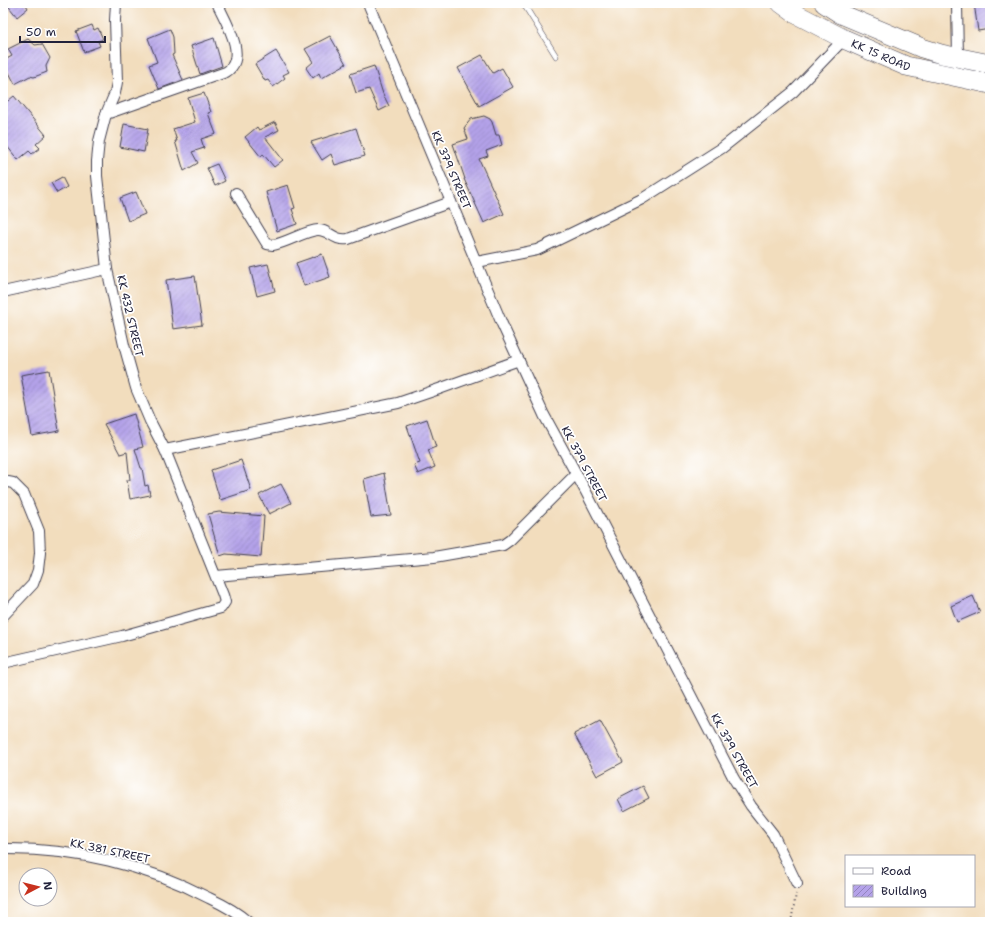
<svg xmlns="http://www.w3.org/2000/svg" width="993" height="925" font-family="'Shantell Sans',sans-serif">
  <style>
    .building { fill: url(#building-hatch) }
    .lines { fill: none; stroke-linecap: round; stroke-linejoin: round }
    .lane-casing { stroke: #413e4e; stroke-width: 6 }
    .street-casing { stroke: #413e4e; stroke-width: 12 }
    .highway-casing { stroke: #413e4e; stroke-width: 20 }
    .path { stroke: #413e4e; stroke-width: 2; stroke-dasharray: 1 3; stroke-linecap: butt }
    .lane { stroke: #fff; stroke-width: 5 }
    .street { stroke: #fff; stroke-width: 10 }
    .highway { stroke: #fff; stroke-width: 19 }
    .labels { text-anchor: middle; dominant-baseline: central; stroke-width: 3.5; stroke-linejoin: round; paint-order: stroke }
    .street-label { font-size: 11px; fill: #22223b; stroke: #fff }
  </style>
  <defs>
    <pattern id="building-hatch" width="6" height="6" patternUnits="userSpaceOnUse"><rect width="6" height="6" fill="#b4a2e9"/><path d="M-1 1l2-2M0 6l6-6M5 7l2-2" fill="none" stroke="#9284be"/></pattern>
  </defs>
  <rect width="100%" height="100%" fill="#fff"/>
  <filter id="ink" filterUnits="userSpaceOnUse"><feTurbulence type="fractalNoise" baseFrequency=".025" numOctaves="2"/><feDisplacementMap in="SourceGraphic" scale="8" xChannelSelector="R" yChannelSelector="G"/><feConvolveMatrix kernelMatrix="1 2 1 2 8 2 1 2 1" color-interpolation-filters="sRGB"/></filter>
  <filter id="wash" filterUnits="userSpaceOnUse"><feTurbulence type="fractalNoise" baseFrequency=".012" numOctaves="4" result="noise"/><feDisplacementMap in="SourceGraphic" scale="16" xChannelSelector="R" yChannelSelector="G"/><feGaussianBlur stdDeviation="0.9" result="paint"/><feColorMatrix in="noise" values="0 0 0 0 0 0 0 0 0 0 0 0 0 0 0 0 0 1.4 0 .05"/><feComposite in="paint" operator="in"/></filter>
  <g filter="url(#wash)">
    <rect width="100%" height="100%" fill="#f2ddbd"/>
    <g id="blocks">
      <!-- building -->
      <g class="building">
        <path d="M6 3H25L28 8 17 17Z"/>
        <path d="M974 3H990V29L978 31Z"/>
        <path d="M92 25 94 30 98 28 103 39 98 41 100 46 84 52 76 31Z"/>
        <path d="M170 29 173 37 174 54 172 55 183 80 159 89 149 65 157 62 148 38Z"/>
        <path d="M330 36 346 64 321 78 319 73 313 78 306 68 313 62 305 49Z"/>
        <path d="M214 38 222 66 200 74 191 46Z"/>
        <path d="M28 39 35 45 42 44 50 58 46 66 47 72 34 77 30 76 15 84 3 61 12 56 8 49Z"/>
        <path d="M276 51 289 72 283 75 285 78 273 87 268 80 265 81 255 64Z"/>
        <path d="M482 55 493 73 502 68 513 87 479 106 458 68Z"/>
        <path d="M374 66 383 94 389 106 379 111 369 89 356 93 350 74Z"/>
        <path d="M204 93 211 112 208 113 216 134 201 139 204 148 192 152 198 163 184 171 175 141H177L173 129 195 122 188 98Z"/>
        <path d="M14 96 46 135 36 144 40 148 32 154 29 151 18 160 3 141V105Z"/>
        <path d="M484 116 490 119 492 122 496 135H499L502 145 486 151 488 156 479 159 504 214 484 223 464 179H465L453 144 468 139 464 128 471 119Z"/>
        <path d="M275 122 279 130 265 137 283 160 274 167 263 154 261 157 245 137 257 127 259 130Z"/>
        <path d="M124 124 148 129 144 152 120 147Z"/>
        <path d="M356 128 365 156 335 165 331 154 322 160 311 142Z"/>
        <path d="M217 164 225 181 215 186 207 168Z"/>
        <path d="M62 177 67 187 57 193 51 183Z"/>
        <path d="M288 185 295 208 292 209 297 224 277 231 266 192Z"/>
        <path d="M136 192 145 214 128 221 120 198Z"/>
        <path d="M322 254 330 277 304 286 296 263Z"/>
        <path d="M268 264 275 291 257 296 250 268Z"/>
        <path d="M195 276 202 325 173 329 166 280Z"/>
        <path d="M49 370 59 431 32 436 21 375Z"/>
        <path d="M134 414 143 447 135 449 141 468H142L145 486 148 485 150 495 130 499 127 480H130L127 452 120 454 104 424Z"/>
        <path d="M427 419 436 447 428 450 435 467 418 474 414 465 420 463 407 426Z"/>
        <path d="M241 460 251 490 220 500 211 470Z"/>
        <path d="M384 473 391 515 371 517 364 479Z"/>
        <path d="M281 484 291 503 269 514 259 495Z"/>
        <path d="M219 512 264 516 261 557 226 554 220 556 208 514Z"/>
        <path d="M973 596 980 612 957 622 951 606Z"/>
        <path d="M600 720 623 762 597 776 574 734Z"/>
        <path d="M643 786 649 798 624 811 618 799Z"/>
      </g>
    </g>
  </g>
  <g filter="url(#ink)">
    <use href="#blocks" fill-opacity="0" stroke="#413e4e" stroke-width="1"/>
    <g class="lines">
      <!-- lane casing -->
      <g class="lane-casing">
        <path id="lane" d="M523 3 556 56"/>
      </g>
      <!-- street casing -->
      <g class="street-casing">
        <g id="street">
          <path d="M368 3 502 324 544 415 585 490 734 779 751 806 773 834 797 884"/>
          <path d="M957 3 958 58"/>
          <path d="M106 114 226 72C249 58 225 20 217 3"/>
          <path d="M236 193 267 244 273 245C286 243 307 230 318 230 330 230 333 241 348 239L451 202"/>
          <path d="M477 262 537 250 642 199 722 148 793 92 844 39"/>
          <path d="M3 292 107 269"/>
          <path d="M165 450 398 403 439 389 519 360"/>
          <path d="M3 481 13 483 24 494 39 531 40 553 38 570 33 584 3 616"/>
          <path d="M216 576 434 557 503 545 510 540 576 474"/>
          <path d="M3 663 122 636 221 608 225 602 223 595 165 450 150 421 136 388 124 345 107 269 97 176V161L99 141 106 114 115 93 117 82 115 20 116 3"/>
          <path d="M3 849C74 848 146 865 209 898 222 904 237 912 248 922"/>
        </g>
      </g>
      <!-- highway casing -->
      <g class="highway-casing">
        <g id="highway">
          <path id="s1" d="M781 3 796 14 844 39 906 66 990 84"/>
          <path d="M824 3 841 14 922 48 941 54 990 64"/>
        </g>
      </g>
      <!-- path -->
      <path class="path" d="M791 922 796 894"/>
      <!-- lane -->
      <use href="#lane" class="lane"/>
      <!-- street -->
      <use href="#street" class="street"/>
      <!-- highway -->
      <use href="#highway" class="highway"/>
    </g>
  </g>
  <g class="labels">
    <!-- street labels -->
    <g class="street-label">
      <text stroke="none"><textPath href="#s1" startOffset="113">KK 15 ROAD</textPath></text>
      <text transform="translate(451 170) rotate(67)">KK 379 STREET</text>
      <text transform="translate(130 316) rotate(77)">KK 432 STREET</text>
      <text transform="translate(584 464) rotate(62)">KK 379 STREET</text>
      <text transform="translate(734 751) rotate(61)">KK 379 STREET</text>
      <text transform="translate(110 851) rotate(12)">KK 381 STREET</text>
    </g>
  </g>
  <!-- margin -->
  <rect width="993" height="925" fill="none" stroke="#fff" stroke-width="16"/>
  <!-- legend -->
  <rect x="845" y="855" width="130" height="52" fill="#ffffff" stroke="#a7a7b1"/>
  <rect x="853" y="868" width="20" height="6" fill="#ffffff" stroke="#a7a7b1"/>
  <text x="881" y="875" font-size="12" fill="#22223b">Road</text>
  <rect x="853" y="885" width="20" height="12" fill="url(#building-hatch)" stroke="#a7a7b1"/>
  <text x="881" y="895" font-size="12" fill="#22223b">Building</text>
  <!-- north arrow -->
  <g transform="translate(38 887) rotate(83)"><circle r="19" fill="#ffffff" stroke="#a7a7b1"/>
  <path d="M0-3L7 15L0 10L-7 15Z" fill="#c8321e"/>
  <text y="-6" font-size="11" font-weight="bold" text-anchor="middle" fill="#22223b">N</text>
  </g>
  <!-- scale -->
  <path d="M20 36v6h85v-6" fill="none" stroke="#22223b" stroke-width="2"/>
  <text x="26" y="36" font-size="12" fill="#22223b" stroke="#ffffff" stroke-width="3" paint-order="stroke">50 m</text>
</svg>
